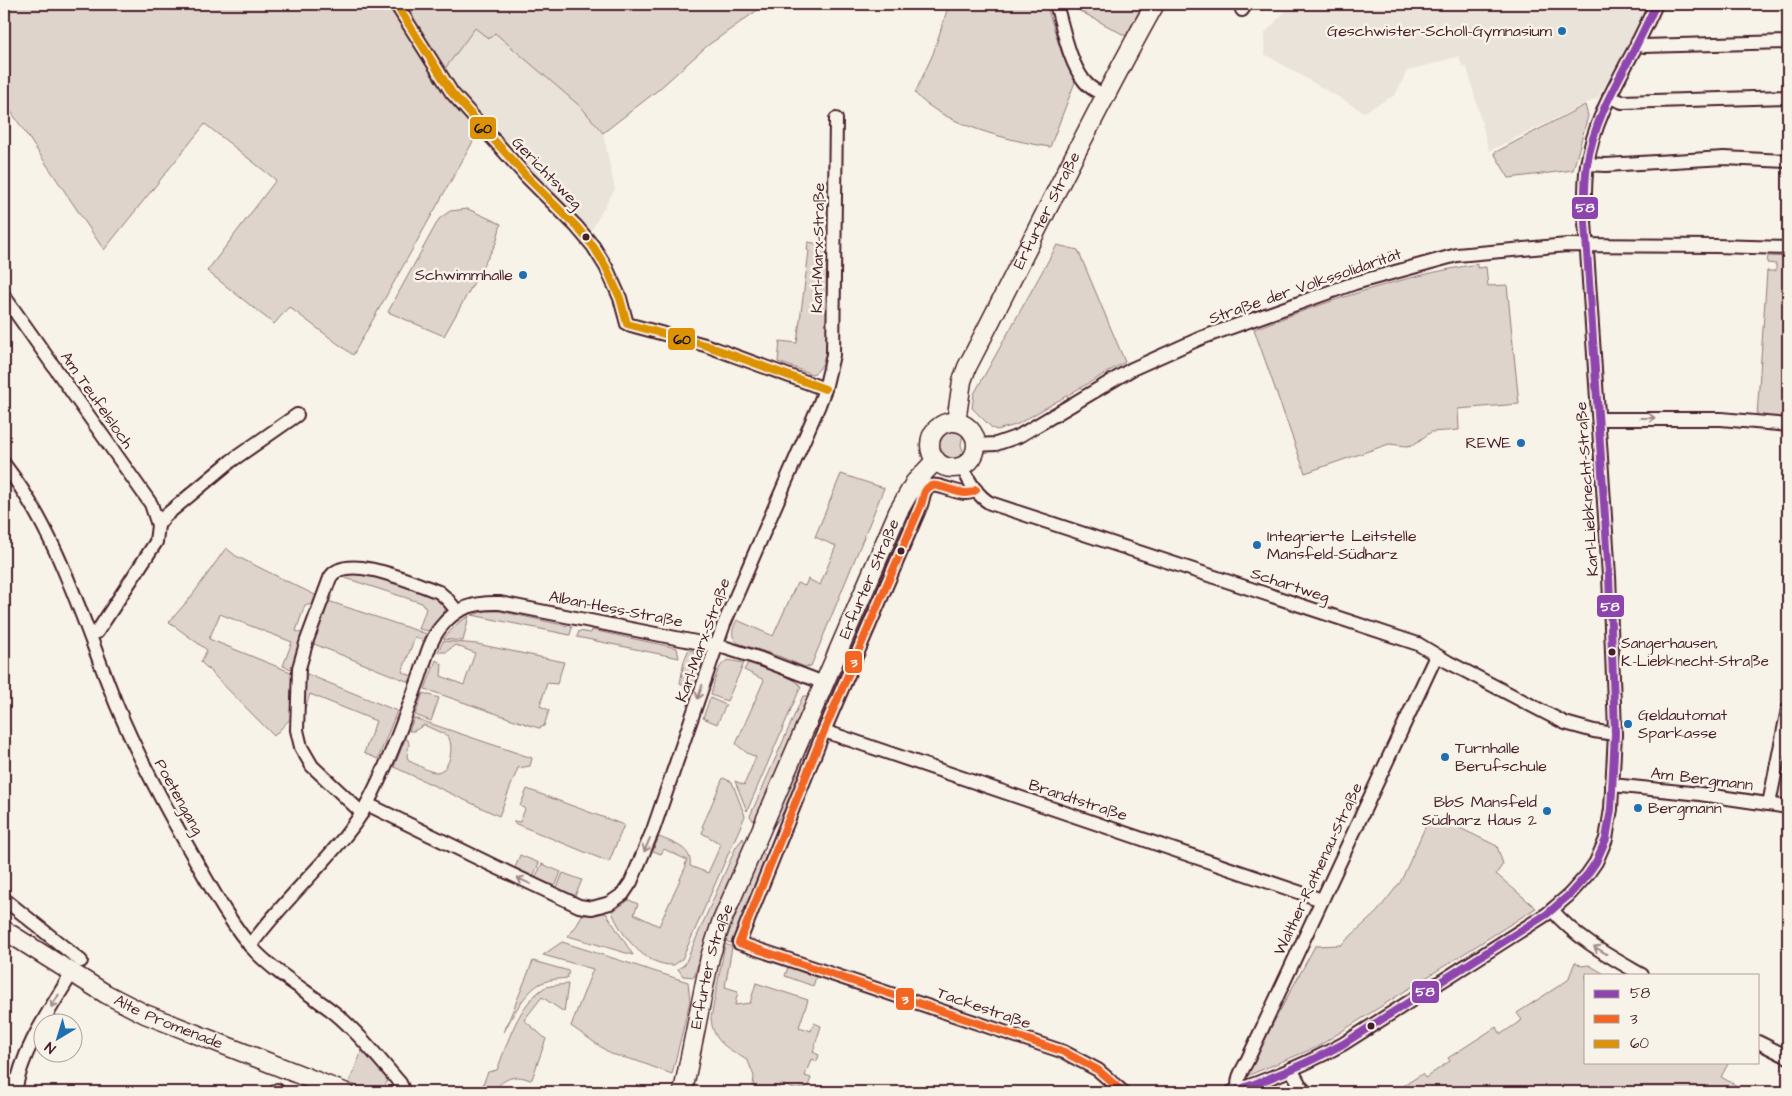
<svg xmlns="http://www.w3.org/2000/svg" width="1792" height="1096" font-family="'Architects Daughter',sans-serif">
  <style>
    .built { fill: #eae3da }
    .green { fill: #ded4cc; stroke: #947a7c }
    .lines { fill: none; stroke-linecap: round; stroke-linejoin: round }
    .street-casing { stroke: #4a1f2b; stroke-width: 16 }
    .secondary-casing { stroke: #4a1f2b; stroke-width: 21 }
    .street { stroke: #f7f3e8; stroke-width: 12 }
    .secondary { stroke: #f7f3e8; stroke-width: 18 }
    .bus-1-casing { stroke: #f7f3e8; stroke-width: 11 }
    .bus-2-casing { stroke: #f7f3e8; stroke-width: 11 }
    .bus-3-casing { stroke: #f7f3e8; stroke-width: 11 }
    .bus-1 { stroke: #8e44ad; stroke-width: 8 }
    .bus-2 { stroke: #f26522; stroke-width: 8 }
    .bus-3 { stroke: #dd9206; stroke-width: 8 }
    .oneway { stroke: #a0898a }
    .poi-dot { fill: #1f6fb2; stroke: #f7f3e8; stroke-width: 2 }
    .bus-dot { fill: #4a1f2b; stroke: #f7f3e8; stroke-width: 2 }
    .labels { text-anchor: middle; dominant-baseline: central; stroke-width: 5; stroke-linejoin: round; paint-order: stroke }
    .bus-label { font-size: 15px; fill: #4a1f2b; stroke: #f7f3e8; text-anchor: start }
    .poi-label { font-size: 16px; fill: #4a1f2b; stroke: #f7f3e8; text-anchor: end }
    .street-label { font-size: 16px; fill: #4a1f2b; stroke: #f7f3e8 }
    .line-badge { stroke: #f7f3e8; stroke-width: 2 }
    .badge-label { font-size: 14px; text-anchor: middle; font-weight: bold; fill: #fff }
    .pale-badge-label { font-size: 14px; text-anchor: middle; font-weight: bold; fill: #111 }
  </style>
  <rect width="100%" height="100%" fill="#f7f3e8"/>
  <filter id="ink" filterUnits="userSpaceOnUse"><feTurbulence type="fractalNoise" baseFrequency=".02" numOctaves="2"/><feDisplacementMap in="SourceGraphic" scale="10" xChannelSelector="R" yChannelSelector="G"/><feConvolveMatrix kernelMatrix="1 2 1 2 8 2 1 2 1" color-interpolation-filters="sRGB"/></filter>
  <g filter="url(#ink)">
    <!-- built -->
    <g class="built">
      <path d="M1292 4H1650L1598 98 1489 151 1467 67 1463 68 1459 56 1407 71 1395 95 1364 112 1264 54 1265 33Z"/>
      <path d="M475 28 495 32 582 108 603 133 615 189 590 232 457 92 444 70Z"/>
    </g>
    <!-- green -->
    <g class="green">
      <path d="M4 4H766L707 46 658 90 603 133 582 108 495 33 489 39 475 28 444 70 457 92 484 122 353 355 289 307 274 324 207 271 276 180 205 124 104 250 4 101Z"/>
      <path d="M949 4H1046L1062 54 1075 82 1050 147C1011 141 941 124 915 93L933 54Z"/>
      <path d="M1067 4H1143L1126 36Z"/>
      <path d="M1585 105 1588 116 1573 170 1509 178 1494 153Z"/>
      <path d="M468 209 501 224 496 243 444 336 388 312 439 219 450 211Z"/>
      <path d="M808 242 819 244 827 251V282H829L830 305 826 306C827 322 831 369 812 374L778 362 780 341 797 343 809 251 807 250Z"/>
      <path d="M1057 245 1078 250 1125 362 1016 425 997 430 992 428 972 408 974 394Z"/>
      <path d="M1768 256 1788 257V419L1757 416 1767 271H1776V264L1767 263Z"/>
      <path d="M1477 264V268L1486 267 1488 286 1507 285 1519 404 1458 409 1459 430 1431 432 1413 445 1406 446 1389 444 1305 473 1254 329C1328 301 1399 277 1477 264Z"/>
      <path d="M950 429H957L963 433 961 445 965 456C943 472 924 438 950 429Z"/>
      <path d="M841 474 884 488 811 666 805 667 781 657 738 643C729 636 733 628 737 620L773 636 797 583 805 586 808 579 820 585 836 546 815 537Z"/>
      <path d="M226 548 236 556 315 595 316 597 314 605H305L296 631 304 634 299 650H297L295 656 297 657 294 670 283 666 292 642 220 614 209 639 293 673 292 717 274 736 201 662 207 650 169 622 191 597Z"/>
      <path d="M890 552 894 554 832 697 828 699 826 698Z"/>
      <path d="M355 569 439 596 446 607C444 616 434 623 429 631L419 629 426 609 422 603 336 575Z"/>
      <path d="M325 600 427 634 425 641 415 637 402 672 412 676 409 682 309 642Z"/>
      <path d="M486 611H499L572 627 570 635 472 615Z"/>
      <path d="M469 616 463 641 443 639 458 623Z"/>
      <path d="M592 630 677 648 679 658 577 637 579 631 591 633Z"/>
      <path d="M443 641 477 644 564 662 557 684 547 683 540 706 549 710 544 726 539 728 532 726 425 689 436 660 442 664 441 676 464 685 475 653 455 645 446 652H438Z"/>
      <path d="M691 650C700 655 702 661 699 671L702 672 696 687 680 684 684 661 688 651Z"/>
      <path d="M728 660 744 663 727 701 711 695C714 684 716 665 728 660Z"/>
      <path d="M748 663C763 668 791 674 801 686L747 811 735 781 744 785 756 757 747 753 736 744 764 680 744 670Z"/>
      <path d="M302 672 397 711 378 759 364 753 376 721 310 694 305 708 301 706Z"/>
      <path d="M423 693 439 698 431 721 415 715Z"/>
      <path d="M803 696H806L809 699 757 823 754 822 750 816Z"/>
      <path d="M710 698 726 705 717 724 703 718Z"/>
      <path d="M821 702 829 706 788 805 772 829 768 828Z"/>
      <path d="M414 718 532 758 530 766 518 768 499 816 394 767 405 739 408 740C411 747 405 753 408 759 410 762 415 764 418 765 423 768 430 772 436 772 451 771 454 746 448 736L424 725 414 731H409Z"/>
      <path d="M723 778 732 782 745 816 682 959 674 965C644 966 622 936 612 912L629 900 638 904 634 914 659 926 686 866 685 865 687 860 664 849 661 854 653 851 659 837C673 843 693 848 690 866L708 873 721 844 702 833 704 828 702 827Z"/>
      <path d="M527 789 624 825 609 862 514 823V821L520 822 525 809 520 806Z"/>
      <path d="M1431 814 1497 846 1503 864 1496 874 1536 908 1317 1047 1244 1077 1315 946 1341 945 1377 912 1401 881Z"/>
      <path d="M743 838 745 844 710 925 694 977 683 976 678 969 685 964 736 847Z"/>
      <path d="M762 852 767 857 733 944 726 941 759 854Z"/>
      <path d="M520 855 539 863 533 877 515 868Z"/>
      <path d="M542 864 561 872 555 887 535 878Z"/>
      <path d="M563 873 582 880 575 896 557 888Z"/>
      <path d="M606 913 633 955 568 936 577 925 582 915H592Z"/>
      <path d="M562 942 688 982 690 1001 672 1074 637 1061 611 1054 571 1026 593 969 543 955Z"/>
      <path d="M725 944 732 947 725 987 738 991 735 1005 750 1003 756 983 808 1000 799 1027 811 1031 814 1023 821 1026 813 1052 819 1055 817 1061 811 1059 805 1076 811 1078 808 1086 797 1090 780 1084 777 1092H769L753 1087 754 1076 748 1061C729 1048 713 1044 711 1018Z"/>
      <path d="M533 961 569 971 567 978C560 979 551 979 544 982 527 988 512 1016 504 1032Z"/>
      <path d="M1575 962 1582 966 1589 965 1606 975H1586V1062H1729L1721 1077 1748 1092H1394L1422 1074 1425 1078 1450 1061 1448 1058 1496 1027 1501 1034 1522 1020 1517 1013 1568 980Z"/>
      <path d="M788 967 816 977 813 986 785 976Z"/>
      <path d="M568 984 564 1012 542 997 524 1020 546 1039 532 1079 530 1080C514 1073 503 1079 493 1092H480L488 1072 497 1070C508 1042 518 1005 544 988 550 985 561 985 568 984Z"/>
      <path d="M363 1048 389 1078 382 1092H373L349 1083Z"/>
    </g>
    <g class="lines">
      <!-- street casing -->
      <g class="street-casing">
        <g id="street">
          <path d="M396 4 452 93 526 176 576 226 593 246 606 267 620 298 627 324 705 345 825 389"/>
          <path d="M1056 4C1063 27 1069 63 1085 82 1090 88 1097 92 1105 95"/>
          <path d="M1242 10 1246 4"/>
          <path d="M1637 43 1644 46 1788 42"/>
          <path d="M1609 97 1622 102 1788 97"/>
          <path d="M1587 164 1606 165 1724 158 1788 161"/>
          <path d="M4 296 151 504 158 525"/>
          <path d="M1599 419H1721L1788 425"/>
          <path d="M976 445 996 444 1019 436 1132 369 1201 338 1355 283 1457 255 1567 245 1715 246 1788 248"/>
          <path d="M4 464C59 535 83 623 117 706 137 755 162 801 188 847 207 880 230 925 256 952 279 976 310 993 336 1014 360 1034 380 1060 400 1083L404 1092"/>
          <path d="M962 466C968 480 976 495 990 503L1418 644 1448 662 1565 723 1594 731 1615 734"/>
          <path d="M976 490C960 501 935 476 926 490 923 494 923 500 921 505L824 731 739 943 1064 1052 1098 1070 1123 1092"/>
          <path d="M90 635 97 632 156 542 158 525 165 516 231 461 297 415"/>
          <path d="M824 731 1322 900"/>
          <path d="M1612 785 1700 794 1788 807"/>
          <path d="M367 804 494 866 579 906 592 908 610 903 623 894 631 882 653 830 724 624 819 405 825 389 833 355 836 119"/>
          <path d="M1769 804 1788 709"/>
          <path d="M362 813 312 766 301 747 297 730 299 668 307 640 330 578C345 551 416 584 439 592L447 599 457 611"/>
          <path d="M4 899 81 961"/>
          <path d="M1552 910C1577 939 1609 956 1642 975"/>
          <path d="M250 946C272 916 297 890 322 863 338 845 354 827 366 806 387 767 402 725 417 684 424 666 428 643 440 628 456 607 475 602 500 603L726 648 761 659 824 683"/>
          <path d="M1758 1042 1788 1057"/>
          <path d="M1291 1069 1301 1087 1306 1092"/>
          <path d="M4 1079 16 1083"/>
          <path d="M1239 1090C1236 1078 1242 1071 1247 1061L1436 656"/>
          <path d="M15 1092C22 1049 50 1010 72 973"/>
          <path d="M276 1092 277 1090"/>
          <path d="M1232 1092C1270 1079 1307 1064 1343 1044L1547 914 1569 895 1587 875 1596 862 1606 839 1611 809 1615 734 1614 703 1609 576 1585 222C1585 203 1584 184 1587 165 1593 124 1614 87 1633 52 1641 36 1649 20 1656 4"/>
        </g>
      </g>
      <!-- secondary casing -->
      <g class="secondary-casing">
        <g id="secondary">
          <circle cx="953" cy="445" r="23"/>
          <path id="s1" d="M956 422 962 381 967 367C1030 246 1088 123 1155 4"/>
          <path id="s2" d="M4 930 106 994 145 1014 344 1092"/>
          <path id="s3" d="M683 1092 710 957 721 923 898 512 915 482 936 460"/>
        </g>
      </g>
      <!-- street -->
      <use href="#street" class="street"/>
      <!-- secondary -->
      <use href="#secondary" class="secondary"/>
      <!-- bus-1 casing -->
      <g class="bus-1-casing">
        <path id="bus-1" d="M1232 1092C1270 1079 1307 1064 1343 1044L1547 914 1569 895 1587 875 1596 862 1606 839 1611 809 1615 734 1614 703 1609 576 1585 222C1585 203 1584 184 1587 165 1593 124 1614 87 1633 52 1641 36 1649 20 1656 4"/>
      </g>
      <!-- bus-2 casing -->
      <g class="bus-2-casing">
        <path id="bus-2" d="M976 490C960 501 935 476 926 490 923 494 923 500 921 505L824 731 739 943 1064 1052 1098 1070 1123 1092"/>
      </g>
      <!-- bus-3 casing -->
      <g class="bus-3-casing">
        <path id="bus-3" d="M396 4 452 93 526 176 576 226 593 246 606 267 620 298 627 324 705 345 825 389"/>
      </g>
      <!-- bus-1 -->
      <use href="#bus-1" class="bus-1"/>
      <!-- bus-2 -->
      <use href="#bus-2" class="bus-2"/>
      <!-- bus-3 -->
      <use href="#bus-3" class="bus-3"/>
    </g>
    <!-- one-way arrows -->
    <defs><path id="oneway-shaft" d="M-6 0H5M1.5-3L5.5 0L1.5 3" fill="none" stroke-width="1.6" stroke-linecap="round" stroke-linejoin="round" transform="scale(1.25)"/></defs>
    <g class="oneway">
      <use href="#oneway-shaft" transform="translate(1648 418)"/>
      <use href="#oneway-shaft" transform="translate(700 692) rotate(108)"/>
      <use href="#oneway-shaft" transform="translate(647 845) rotate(113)"/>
      <use href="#oneway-shaft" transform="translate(524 881) rotate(-155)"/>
      <use href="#oneway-shaft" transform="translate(1600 950) rotate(-149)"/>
      <use href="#oneway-shaft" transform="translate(55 1001) rotate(121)"/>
    </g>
  </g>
  <!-- markers -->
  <g class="poi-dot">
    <circle cx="1562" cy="31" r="5"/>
    <circle cx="523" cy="275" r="5"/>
    <circle cx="1521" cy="443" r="5"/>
    <circle cx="1257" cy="545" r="5"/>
    <circle cx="1628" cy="724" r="5"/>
    <circle cx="1445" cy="757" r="5"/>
    <circle cx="1638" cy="808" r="5"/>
    <circle cx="1547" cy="811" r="5"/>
  </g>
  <g class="bus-dot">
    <circle cx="586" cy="237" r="4.5"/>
    <circle cx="901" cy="551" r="4.5"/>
    <circle cx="1612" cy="652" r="4.5"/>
    <circle cx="1371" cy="1026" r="4.5"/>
  </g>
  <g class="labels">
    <!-- bus labels -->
    <g class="bus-label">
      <text x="1621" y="643">Sangerhausen,<tspan x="1621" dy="18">K.-Liebknecht-Straße</tspan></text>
    </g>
    <!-- poi labels -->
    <g class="poi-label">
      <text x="1552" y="31">Geschwister-Scholl-Gymnasium</text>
      <text x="513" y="275">Schwimmhalle</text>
      <text x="1511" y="443">REWE</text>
      <text x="1267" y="536" text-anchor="start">Integrierte Leitstelle<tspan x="1267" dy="18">Mansfeld-Südharz</tspan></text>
      <text x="1638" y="715" text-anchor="start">Geldautomat<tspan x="1638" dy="18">Sparkasse</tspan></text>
      <text x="1455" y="748" text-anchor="start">Turnhalle<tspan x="1455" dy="18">Berufschule</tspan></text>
      <text x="1537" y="802">BbS Mansfeld<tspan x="1537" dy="18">Südharz Haus 2</tspan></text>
      <text x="1648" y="808" text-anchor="start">Bergmann</text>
    </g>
    <!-- street labels -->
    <g class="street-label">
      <text transform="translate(547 173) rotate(46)">Gerichtsweg</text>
      <text stroke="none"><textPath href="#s1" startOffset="232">Erfurter Straße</textPath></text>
      <text transform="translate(818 248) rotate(-89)">Karl-Marx-Straße</text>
      <text transform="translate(1305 286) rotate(-19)">Straße der Volkssolidarität</text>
      <text transform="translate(97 400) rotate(55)">Am Teufelsloch</text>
      <text transform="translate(1587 489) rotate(-94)">Karl-Liebknecht-Straße</text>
      <text stroke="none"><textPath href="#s3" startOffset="548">Erfurter Straße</textPath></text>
      <text transform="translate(1290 585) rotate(18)">Schartweg</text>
      <text transform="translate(616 609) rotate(11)">Alban-Hess-Straße</text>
      <text transform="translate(703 640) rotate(-70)">Karl-Marx-Straße</text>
      <text transform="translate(1702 779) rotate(7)">Am Bergmann</text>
      <text transform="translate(179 797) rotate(61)">Poetengang</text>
      <text transform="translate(1078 800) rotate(18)">Brandtstraße</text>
      <text transform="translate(1318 869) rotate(-65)">Walther-Rathenau-Straße</text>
      <text stroke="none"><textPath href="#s3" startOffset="129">Erfurter Straße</textPath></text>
      <text transform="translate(984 1008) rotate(19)">Tackestraße</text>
      <text stroke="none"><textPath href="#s2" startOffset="189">Alte Promenade</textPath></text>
    </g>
  </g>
  <g class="line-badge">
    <rect x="469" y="116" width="28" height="24" rx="5" fill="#dd9206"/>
    <rect x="1571" y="196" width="28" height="24" rx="5" fill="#8e44ad"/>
    <rect x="667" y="327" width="29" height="24" rx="5" fill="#dd9206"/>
    <rect x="1596" y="594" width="29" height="24" rx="5" fill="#8e44ad"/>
    <rect x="844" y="650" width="19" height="24" rx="5" fill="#f26522"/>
    <rect x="1411" y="980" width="29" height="24" rx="5" fill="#8e44ad"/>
    <rect x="895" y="987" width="20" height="24" rx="5" fill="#f26522"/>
  </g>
  <g class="badge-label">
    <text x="1585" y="212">58</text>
    <text x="1610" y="611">58</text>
    <text x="854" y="667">3</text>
    <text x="1425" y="996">58</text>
    <text x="905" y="1004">3</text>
  </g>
  <g class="pale-badge-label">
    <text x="483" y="133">60</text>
    <text x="682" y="344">60</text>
  </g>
  <!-- margin -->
  <rect width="1792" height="1096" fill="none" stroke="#f7f3e8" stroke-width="20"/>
  <rect x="10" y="10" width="1772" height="1076" fill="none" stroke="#4a1f2b" stroke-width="2" filter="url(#ink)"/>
  <!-- legend -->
  <rect x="1584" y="974" width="175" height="90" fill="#f7f3e8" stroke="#b29e9c"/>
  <rect x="1594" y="990" width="25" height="8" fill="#8e44ad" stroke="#b29e9c"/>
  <text x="1630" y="998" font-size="15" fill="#4a1f2b">58</text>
  <rect x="1594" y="1015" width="25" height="8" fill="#f26522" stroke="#b29e9c"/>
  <text x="1630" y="1024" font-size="15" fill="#4a1f2b">3</text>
  <rect x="1594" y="1040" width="25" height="8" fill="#dd9206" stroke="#b29e9c"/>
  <text x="1630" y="1048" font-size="15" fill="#4a1f2b">60</text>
  <!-- north arrow -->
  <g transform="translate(58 1038) rotate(218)"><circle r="24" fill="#f7f3e8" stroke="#b29e9c"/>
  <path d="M0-4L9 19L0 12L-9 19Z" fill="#1f6fb2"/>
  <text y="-8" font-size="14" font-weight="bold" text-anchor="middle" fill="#4a1f2b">N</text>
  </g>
</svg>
